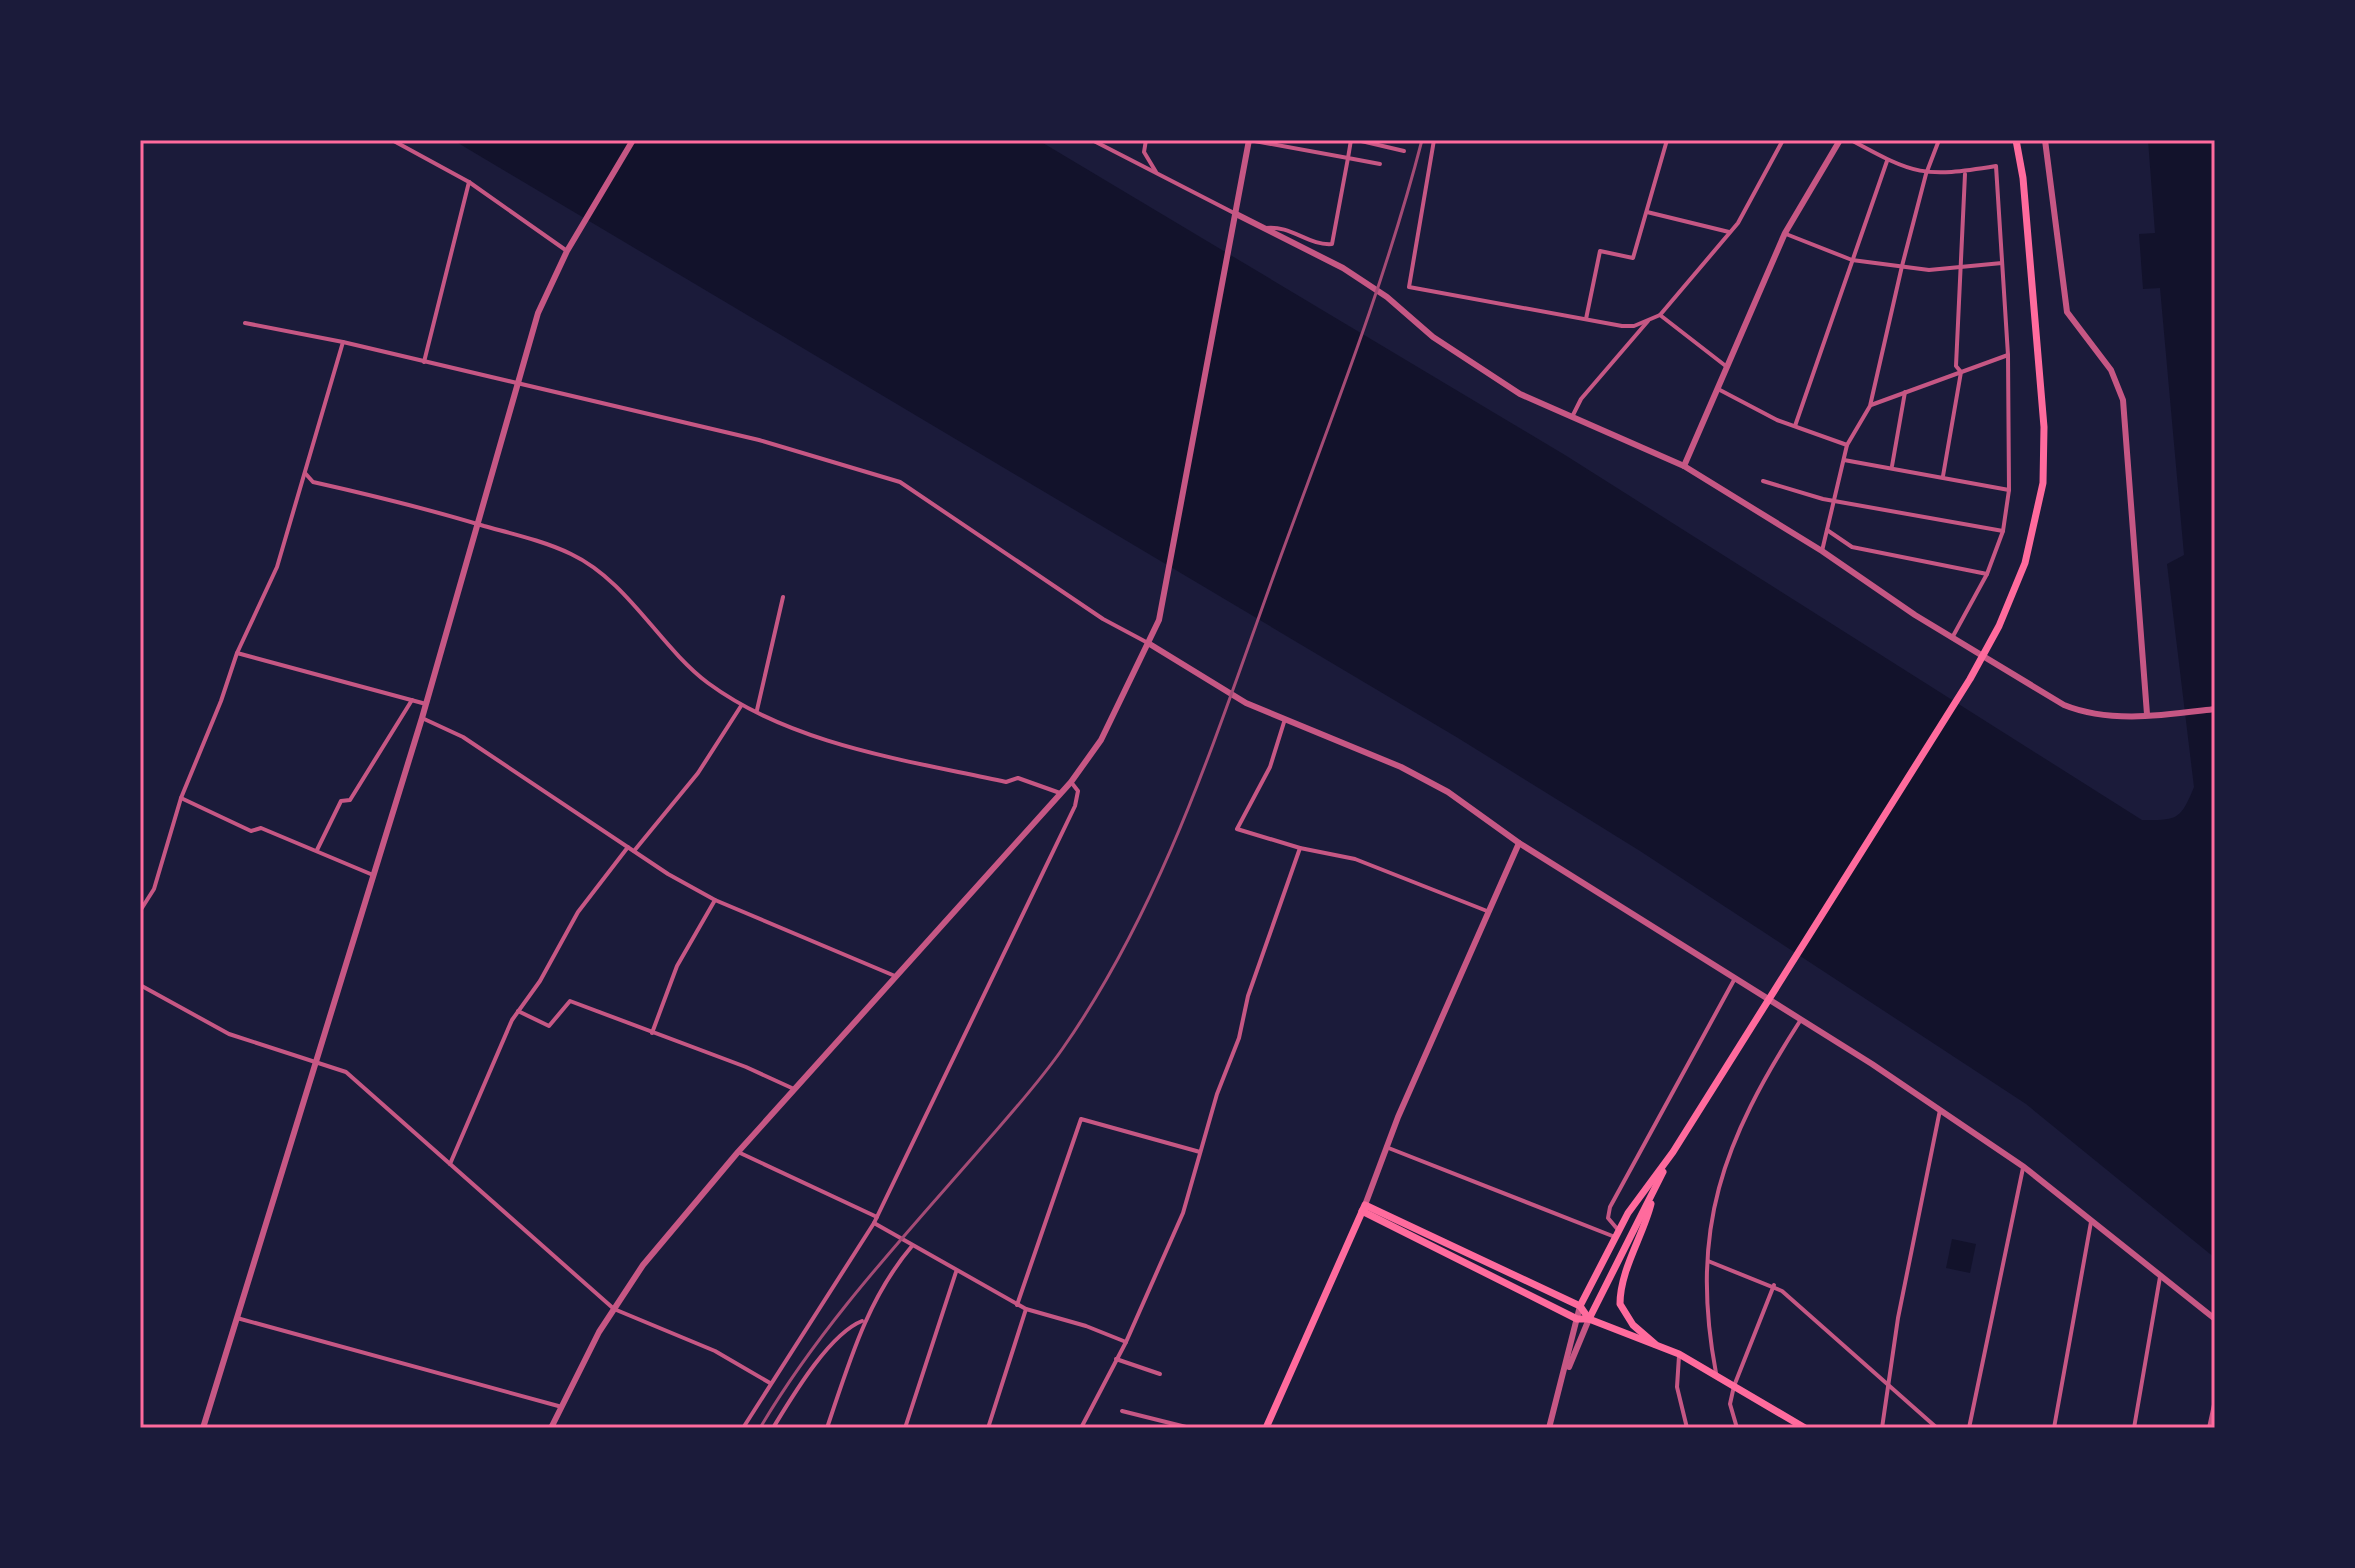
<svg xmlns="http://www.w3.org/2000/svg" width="2355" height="1568" font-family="Signika,sans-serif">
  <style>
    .water { fill: #12122b }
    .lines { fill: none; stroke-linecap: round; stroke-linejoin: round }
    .minor { stroke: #c65784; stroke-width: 4 }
    .tertiary { stroke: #c65784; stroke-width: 6 }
    .primary { stroke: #ff6b9d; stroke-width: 7 }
    .trunk { stroke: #ff6b9d; stroke-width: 7 }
    .rail { stroke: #a44b75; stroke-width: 3 }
    .neatline { fill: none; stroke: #ff6b9d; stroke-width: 3 }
  </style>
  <rect width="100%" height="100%" fill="#1b1b3a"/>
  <!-- water -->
  <g class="water">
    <path d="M453 140H1038L1565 455 2142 820C2177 820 2180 821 2194 787L2167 564 2184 555 2160 288 2143 289 2139 234 2155 233 2148 140H2215V1258L2026 1104 1640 851 1458 738Z"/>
    <path d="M1952 1239 1976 1244 1970 1273 1946 1268Z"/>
  </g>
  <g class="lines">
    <!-- minor -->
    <g class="minor">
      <path d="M392 140 469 182 567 251"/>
      <path d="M1092 140 1234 213"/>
      <path d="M1146 140 1144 152 1156 172"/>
      <path d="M1249 140 1348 158 1332 244C1309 246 1291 225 1266 228"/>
      <path d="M1351 140 1348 158 1380 164"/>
      <path d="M1357 140 1404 151"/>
      <path d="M1434 140 1409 287 1622 326H1634L1660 315 1738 223 1783 140"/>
      <path d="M1647 212 1729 232"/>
      <path d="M1786 234 1852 260 1929 270 2002 263"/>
      <path d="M1660 315 1727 367"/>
      <path d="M1586 319 1600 251 1633 258 1667 140"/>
      <path d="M245 323 343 342 759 440 900 482 1103 619 1148 643"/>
      <path d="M424 362 469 182"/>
      <path d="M1718 389 1777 420 1847 445"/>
      <path d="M1871 405 2008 355"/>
      <path d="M1572 417 1581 399 1648 321"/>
      <path d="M1795 426 1887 161"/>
      <path d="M1844 460 2009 490"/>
      <path d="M1892 466 1905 392"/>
      <path d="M305 473 313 482C371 495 428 509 484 526 513 534 544 541 571 554 628 581 659 646 708 683 792 745 906 760 1006 782L1018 778 1060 793"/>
      <path d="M1943 476 1961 372 1956 366 1965 174"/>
      <path d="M1763 481 1823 499 2003 531"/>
      <path d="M1827 530 1852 547 1987 574 2003 531 2009 490 2008 355 1996 166C1923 178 1915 175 1851 140"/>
      <path d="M1822 551 1847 445 1870 406 1902 266 1926 174 1939 140"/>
      <path d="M1952 638 1987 574"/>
      <path d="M237 653 426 704"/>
      <path d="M757 710 783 597"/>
      <path d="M422 718 463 737 668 874 715 900 895 976"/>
      <path d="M1285 719 1270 767 1237 829 1300 848 1355 859 1487 911"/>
      <path d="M181 798 251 831 261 828 373 875"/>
      <path d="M317 850 341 801 350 800 412 700"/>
      <path d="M634 851 698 773 741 706"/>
      <path d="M140 911 154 889 181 798 221 701 237 653 277 567 343 342"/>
      <path d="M140 985 229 1034 346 1072 614 1309 715 1351 770 1383"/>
      <path d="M518 1011 549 1026 570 1001 746 1067 794 1089"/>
      <path d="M652 1033 677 966 715 900"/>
      <path d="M1386 1147 1615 1237"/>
      <path d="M738 1152 877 1217"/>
      <path d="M450 1164 512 1020 540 981 578 912 628 847"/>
      <path d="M874 1223 1026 1309 1086 1326 1126 1342"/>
      <path d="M1619 1231 1608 1218 1610 1207 1734 980"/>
      <path d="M1708 1261 1782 1291 1937 1428"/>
      <path d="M1017 1305 1081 1119 1200 1152"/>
      <path d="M237 1318 562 1407"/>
      <path d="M1679 1356 1677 1387 1687 1428"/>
      <path d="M1116 1359 1160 1374"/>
      <path d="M1716 1373C1689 1229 1723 1141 1800 1021"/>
      <path d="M1122 1411 1190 1428"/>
      <path d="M743 1428 874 1223 1075 806 1078 791 1071 782"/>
      <path d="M773 1428C792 1397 829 1334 862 1321"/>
      <path d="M827 1428C849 1363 867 1299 912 1246"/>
      <path d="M905 1428 956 1272"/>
      <path d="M988 1428 1026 1309"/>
      <path d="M1081 1428 1126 1342 1183 1213 1217 1094 1239 1038 1248 996 1300 848"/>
      <path d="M1737 1428 1730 1404 1734 1386 1774 1285"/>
      <path d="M1882 1428 1898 1318 1940 1110"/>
      <path d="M1969 1428 2023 1168"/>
      <path d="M2054 1428 2091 1222"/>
      <path d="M2134 1428 2160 1277"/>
      <path d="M2209 1428 2215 1400"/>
    </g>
    <!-- tertiary -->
    <g class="tertiary">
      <path d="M2045 140 2067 312 2111 370 2123 400 2147 714"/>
      <path d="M1236 214 1343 268 1387 297 1433 337 1520 394 1684 466 1822 551 1915 615 2064 705C2111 724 2165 715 2215 709"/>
      <path d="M1684 466 1785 233 1840 140"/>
      <path d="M1148 643 1246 703 1401 767 1448 792 1519 843 1872 1064 2024 1167 2215 1319"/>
      <path d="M1365 1205 1398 1117 1519 843"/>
      <path d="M1569 1367 1589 1319"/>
      <path d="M203 1428 422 718 538 313 567 251 633 140"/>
      <path d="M551 1428 599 1332 643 1265 738 1152 1071 782 1101 740 1159 620 1249 140"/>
      <path d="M1549 1428 1580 1306"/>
    </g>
    <!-- primary -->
    <g class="primary">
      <path d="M1651 1204C1643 1236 1620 1270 1620 1304L1633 1325 1655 1344"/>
      <path d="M1362 1211 1577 1319H1589"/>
      <path d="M1580 1306 1628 1213 1673 1152 1970 679 1999 626 2025 563 2043 483 2044 427 2023 178 2016 140"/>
      <path d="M1589 1319 1663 1172"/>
      <path d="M1266 1428 1365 1205 1580 1306 1589 1319 1679 1354 1805 1428"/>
    </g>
    <!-- trunk -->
    <path class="trunk" d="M140 141 141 140"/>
    <!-- rail -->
    <path class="rail" d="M760 1428C819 1328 898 1243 974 1156 1004 1121 1036 1087 1063 1048 1163 905 1216 735 1275 572 1327 429 1384 287 1422 140"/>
  </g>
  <!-- border -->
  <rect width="2355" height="1568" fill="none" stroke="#1b1b3a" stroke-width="284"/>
  <rect x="142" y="142" width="2071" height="1284" class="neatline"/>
</svg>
